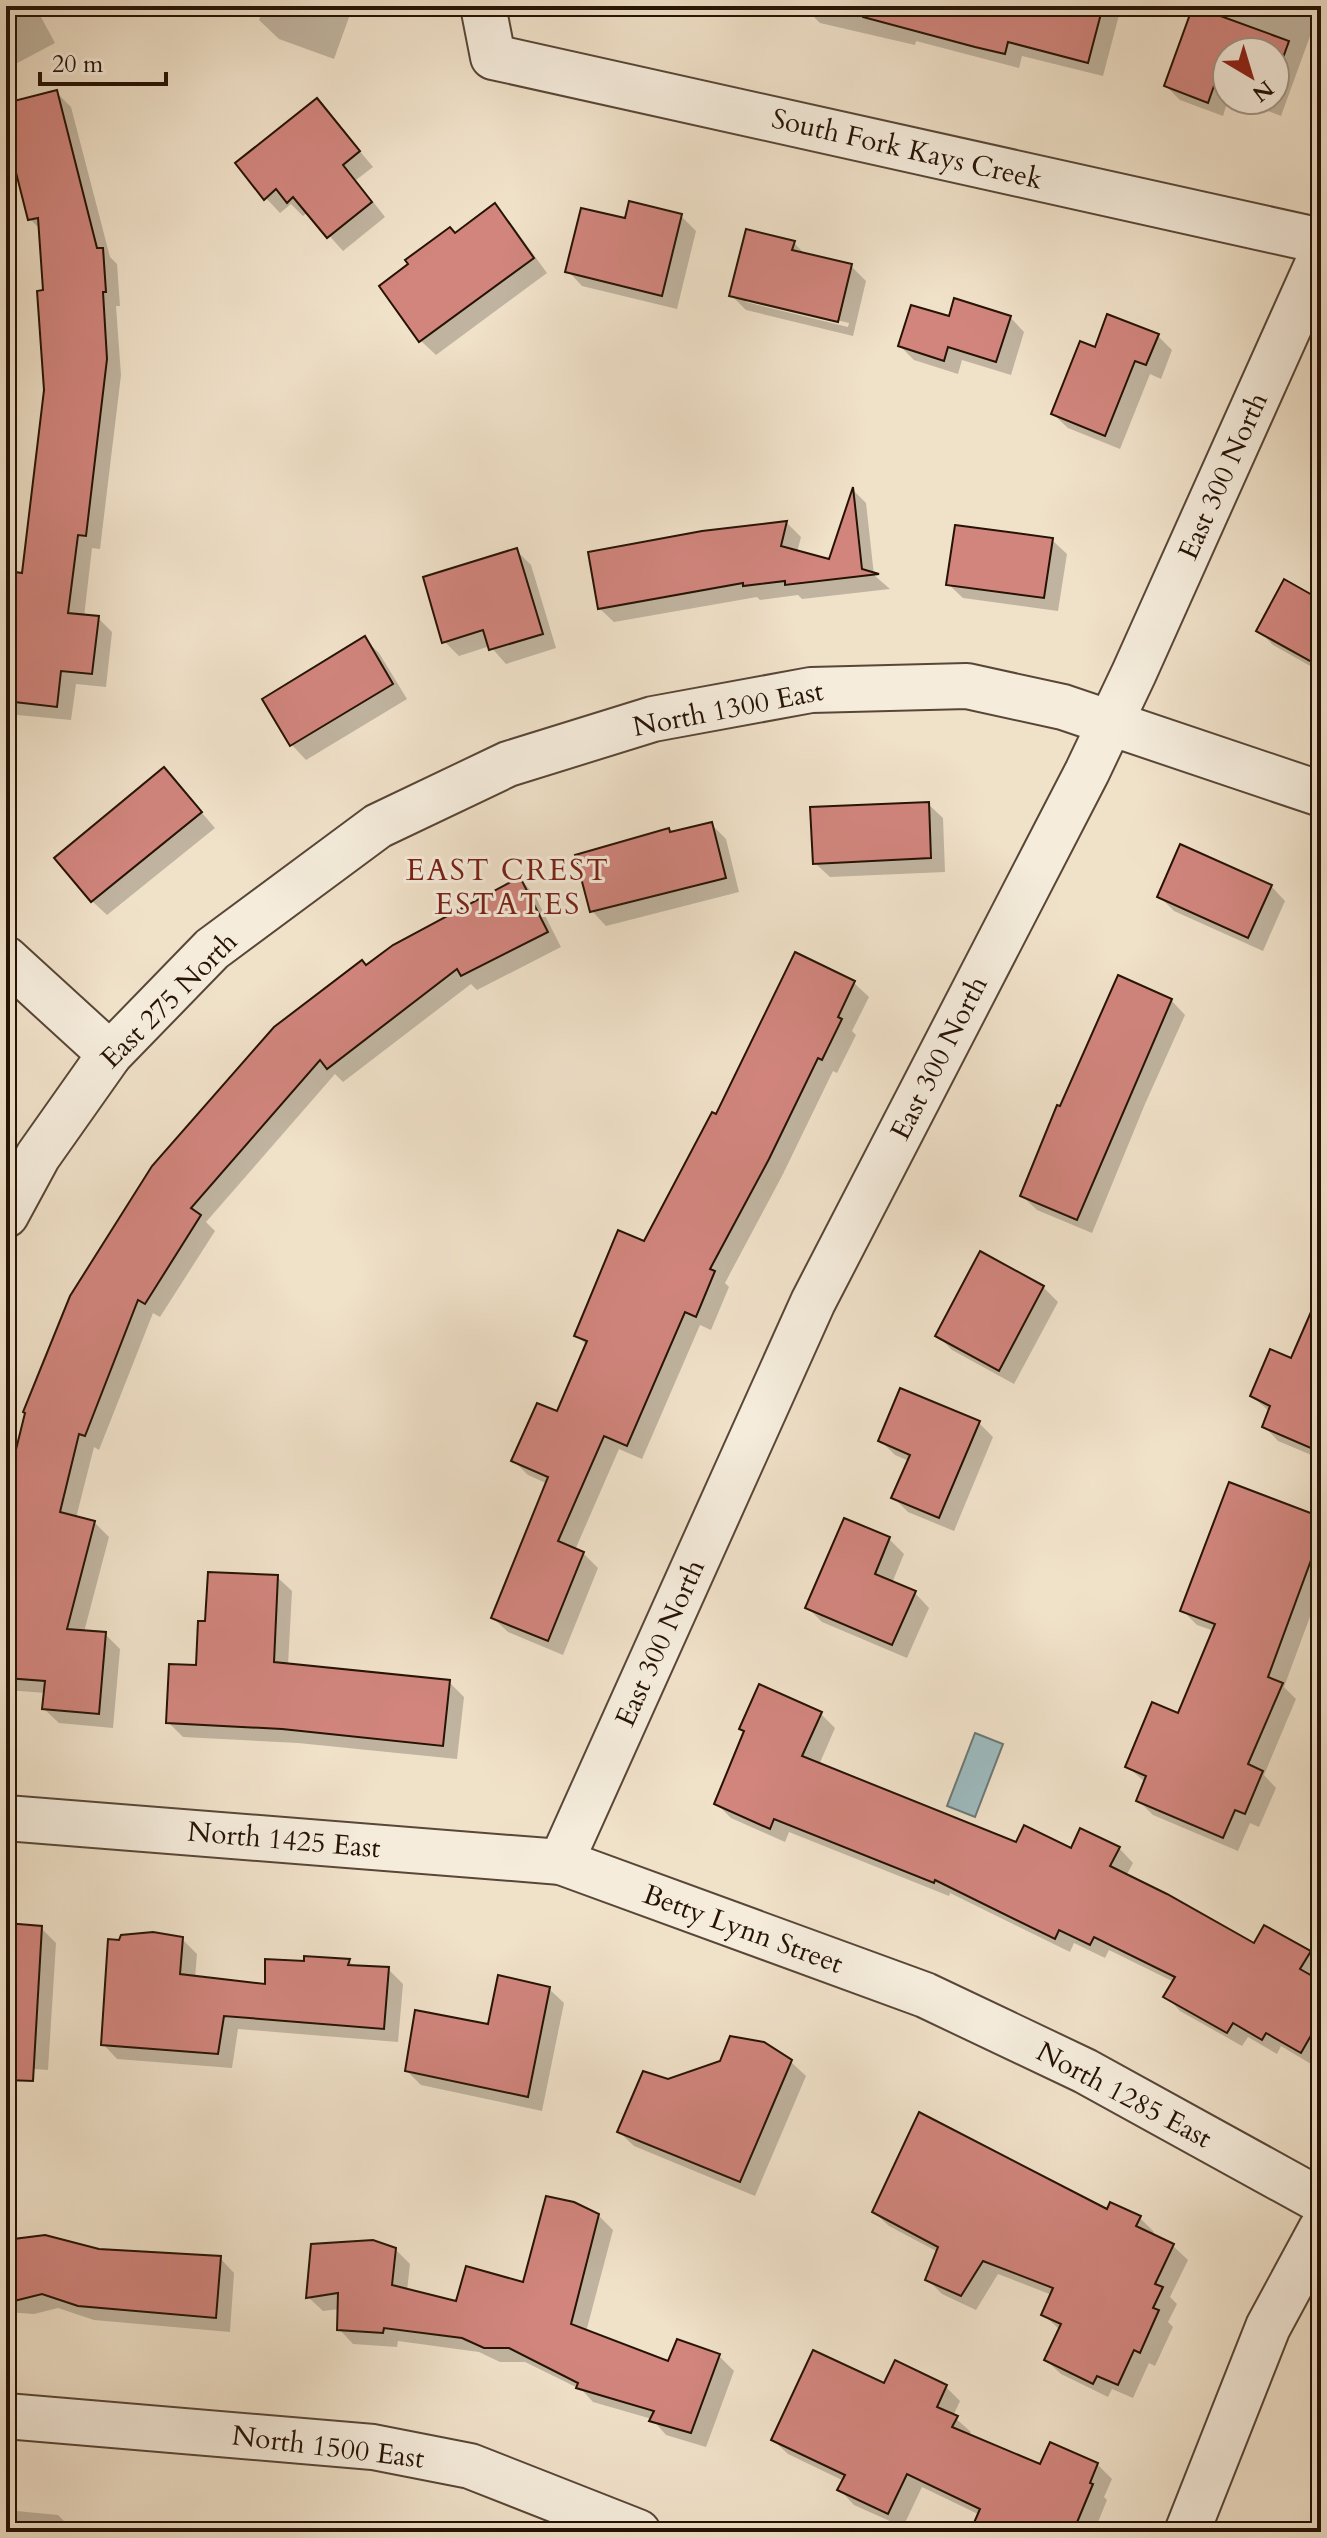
<svg xmlns="http://www.w3.org/2000/svg" width="1327" height="2538" font-family="Cardo,serif">
  <style>
    .water { fill: #9dbbbf; stroke: #6d7875; stroke-width: 2 }
    .shadow { fill: #0003; fill-rule: evenodd }
    .building { fill: #d1857d; stroke: #261305; stroke-width: 2 }
    .lines { fill: none; stroke-linecap: round; stroke-linejoin: round }
    .minor-casing { stroke: #584636; stroke-width: 48 }
    .minor { stroke: #f5ecdc; stroke-width: 44 }
    .labels { text-anchor: middle; dominant-baseline: central; stroke-width: 6; stroke-linejoin: round; paint-order: stroke }
    .street-label { font-size: 28px; fill: #261305; stroke: #f5ecdc }
    .neighbourhood-label { font-size: 30px; letter-spacing: 2px; fill: #7a1f14; stroke: #f5ecdc }
  </style>
  <rect width="100%" height="100%" fill="#f0e1c9"/>
  <filter id="stains"><feTurbulence type="fractalNoise" baseFrequency=".0025" numOctaves="4"/><feColorMatrix values="0 0 0 0 .2 0 0 0 0 .09 0 0 0 0 .02 0 0 0 .5 -.17"/></filter>
  <radialGradient id="worn" r=".72"><stop offset=".6" stop-color="#630" stop-opacity="0"/><stop offset="1" stop-color="#630" stop-opacity=".3"/></radialGradient>
  <!-- water -->
  <path class="water" d="M975 1733 1003 1744 975 1817 947 1806Z"/>
  <!-- shadow -->
  <g class="shadow">
    <path d="M6 6H35L55 43 6 69Z"/>
    <path d="M264 6H353L334 59 279 39 259 20Z"/>
    <path d="M778 6H1110L1119 15 1103 76 1022 56 1019 68 916 41 915 45 820 23 810 13Z"/>
    <path d="M1195 6H1321L1281 116 1239 100H1275V52H1227L1228 100 1223 116 1180 100 1166 86Z"/>
    <path d="M56 92 71 107 110 257 117 264 120 306H116L121 375 100 549 92 548 84 617 98 618 112 632 106 687 76 684 71 720 17 715 6 704V668L24 575 46 390 45 292 41 230 30 219 6 125V105Z"/>
    <path d="M317 100 373 167 356 180 385 217 343 251 308 212 303 216 291 204 280 213 266 198Z"/>
    <path d="M494 206 509 221 547 273 436 355 421 341 382 286Z"/>
    <path d="M681 216 696 231 677 309 582 286 568 271 626 221Z"/>
    <path d="M794 243 806 255 851 266 866 281 853 336 746 310 731 295ZM746 298 849 323 848 327 746 302Z"/>
    <path d="M1010 317 1024 332 1011 375 962 360 958 374 914 360 900 346 950 319Z"/>
    <path d="M1158 336 1172 350 1161 379 1150 374 1120 449 1068 428 1053 414 1096 350Z"/>
    <path d="M853 490 866 503 874 575 890 589 802 599 798 595 760 600 757 597 614 622 599 608 703 533 787 523 801 537 797 552 831 562Z"/>
    <path d="M1052 540 1067 554 1058 611 963 598 948 584Z"/>
    <path d="M517 551 531 565 556 648 506 664 490 646 459 656 444 641Z"/>
    <path d="M1321 601V672L1273 645 1258 630Z"/>
    <path d="M364 639 379 653 407 699 306 760 292 745 265 700Z"/>
    <path d="M164 769 215 828 107 915 92 901Z"/>
    <path d="M928 804 943 818 945 872 830 877 815 863Z"/>
    <path d="M711 824 726 839 739 892 606 926 592 911 668 830 672 834Z"/>
    <path d="M520 879 534 894 561 947 477 990 471 984 343 1082 335 1074 206 1222 215 1231 160 1317 153 1313 99 1450 94 1447 76 1518 94 1522 109 1537 84 1632 105 1634 120 1649 113 1728 59 1723 44 1709 46 1693 6 1690V1499L27 1413 366 968Z"/>
    <path d="M1271 886 1285 901 1263 951 1174 911 1159 896Z"/>
    <path d="M854 983 869 997 852 1031 856 1035 837 1073 833 1071 783 1174 725 1283 729 1287 711 1330 700 1325 642 1459 619 1449 575 1550 583 1553 598 1568 563 1655 508 1632 493 1618 548 1484 528 1475 514 1461 558 1414 587 1346 577 1335 645 1244 717 1117Z"/>
    <path d="M1171 1000 1185 1015 1145 1104 1092 1233 1037 1210 1022 1196 1061 1109Z"/>
    <path d="M1043 1287 1058 1302 1014 1384 952 1350 938 1336Z"/>
    <path d="M1321 1294V1459L1278 1441 1264 1426 1270 1412 1252 1396 1292 1361Z"/>
    <path d="M979 1423 993 1437 954 1531 908 1512 893 1497 909 1461 895 1455 880 1440Z"/>
    <path d="M1321 1519V1587L1284 1687 1296 1699 1264 1775 1276 1788 1259 1827 1250 1823 1238 1851 1153 1815 1139 1801 1146 1783 1128 1767 1179 1715 1214 1631 1197 1625 1182 1610Z"/>
    <path d="M845 1520 889 1539 904 1554 892 1583 915 1593 929 1608 907 1658 822 1622 807 1607Z"/>
    <path d="M277 1577 292 1591 288 1666 449 1682 464 1697 457 1759 298 1743 183 1737 168 1722 197 1667 207 1623Z"/>
    <path d="M821 1714 835 1728 819 1765 1017 1844 1072 1851 1119 1848 1133 1863 1126 1876 1255 1946 1309 1953 1321 1964V1972L1316 1980 1321 1983V2058L1316 2067 1281 2046 1277 2054 1248 2037 1242 2046 1180 2011 1166 1996 1174 1982 1109 1950 1105 1958 1074 1943 1070 1952 950 1893 949 1896 789 1832 785 1842 731 1818 716 1803 745 1732 741 1728Z"/>
    <path d="M6 1925 41 1928 56 1943 48 2070 6 2067Z"/>
    <path d="M182 1939 197 1954 195 1978 267 1986 349 1961 355 1967 388 1969 403 1984 398 2042 238 2029 232 2068 117 2059 103 2044 121 1942Z"/>
    <path d="M549 1989 564 2003 542 2111 421 2085 407 2071 489 2027Z"/>
    <path d="M791 2062 806 2076 755 2196 634 2146 619 2132 668 2082Z"/>
    <path d="M874 2212H1108L1140 2218 1154 2232 1152 2236 1173 2246 1188 2260 1170 2297 1177 2304 1168 2322 1173 2327 1155 2366 1149 2363 1133 2398 1112 2389 1108 2397 1061 2374 1046 2360 1060 2330 1043 2314 1052 2295 998 2274 976 2310 942 2294 927 2279 938 2252 889 2226Z"/>
    <path d="M598 2215 613 2230 586 2332 669 2364 678 2342 719 2356 734 2371 706 2447 666 2435 652 2419 593 2402 582 2390 525 2362H500L479 2352 398 2341 397 2347 353 2344 339 2329V2309L323 2311 308 2297 395 2249 410 2264 407 2291 457 2303 524 2284Z"/>
    <path d="M6 2241 99 2251 220 2258 234 2273 230 2332 94 2320 58 2308 34 2314 6 2312Z"/>
    <path d="M884 2386 946 2387 960 2401 953 2416 971 2432 969 2436 1041 2467 1097 2464 1112 2479 1104 2497 1107 2500 1094 2532H972L980 2515 922 2487 903 2527 854 2505 840 2490 844 2481 788 2454 773 2440Z"/>
    <path d="M6 2510 58 2515 64 2521 99 2525 107 2532H6Z"/>
  </g>
  <!-- building -->
  <g class="building">
    <path d="M864 6H1103L1088 63 1008 42 1005 54 975 47 863 17Z"/>
    <path d="M1193 6 1289 41 1275 80V52H1227V88L1215 83 1208 103 1164 86Z"/>
    <path d="M57 90 97 248H103L106 292H103L107 359 86 536 78 535 68 613 99 616 92 674 61 671 57 707 6 701V650L15 572 22 573 44 390 37 291 43 290 38 218 28 220 6 133V103Z"/>
    <path d="M317 98 360 151 343 165 372 202 327 238 293 197 287 203 276 189 264 200 235 163Z"/>
    <path d="M629 201 682 214 662 296 565 272 581 208 625 218Z"/>
    <path d="M495 203 534 258 419 342 379 286 408 264 405 260 450 227 455 233Z"/>
    <path d="M746 229 795 241 792 250 852 264 838 322 729 296Z"/>
    <path d="M954 298 1011 316 996 362 948 347 944 361 898 346 911 305 949 316Z"/>
    <path d="M1107 314 1159 334 1146 365 1135 361 1105 436 1051 414 1080 341 1095 347Z"/>
    <path d="M853 487 862 569 879 574 785 585V581L743 586V583L598 609 588 552 702 531 787 521 781 546 829 559Z"/>
    <path d="M955 525 1053 538 1044 598 946 585Z"/>
    <path d="M517 548 543 634 489 650 483 630 442 643 423 577Z"/>
    <path d="M1284 579 1321 600V667L1256 631Z"/>
    <path d="M365 636 393 684 290 746 262 699Z"/>
    <path d="M164 767 202 812 91 902 54 858Z"/>
    <path d="M929 802 931 858 813 864 810 807Z"/>
    <path d="M712 822 726 878 590 912 575 855 669 828 670 832Z"/>
    <path d="M1180 844 1272 885 1248 938 1157 897Z"/>
    <path d="M520 877 548 932 461 976 457 969 327 1069 320 1060 191 1208 201 1215 145 1304 138 1300 85 1436 79 1434 60 1512 95 1521 67 1629 106 1632 99 1714 42 1709 45 1681 6 1678V1490L25 1413 23 1412 70 1296 152 1166 274 1027 362 960 366 965 393 945Z"/>
    <path d="M795 952 855 981 838 1017 842 1019 822 1060 818 1058 769 1159 710 1269 715 1271 696 1317 685 1312 627 1446 604 1436 558 1541 584 1552 548 1641 491 1618 548 1477 511 1461 537 1403 557 1411 587 1341 574 1336 618 1230 644 1241 712 1112 716 1114Z"/>
    <path d="M1118 975 1172 999 1077 1220 1020 1196 1057 1105 1060 1106Z"/>
    <path d="M980 1251 1044 1286 999 1371 935 1336Z"/>
    <path d="M1321 1289V1430L1313 1449 1262 1427 1270 1406 1250 1396 1270 1349 1291 1358Z"/>
    <path d="M900 1388 980 1421 939 1518 891 1498 910 1455 878 1441Z"/>
    <path d="M1229 1482 1321 1517V1533L1268 1677 1283 1683 1248 1764 1263 1771 1245 1814 1235 1810 1223 1838 1136 1801 1146 1776 1125 1767 1152 1702 1178 1713 1215 1624 1180 1611Z"/>
    <path d="M844 1518 890 1537 875 1574 916 1591 892 1645 805 1608Z"/>
    <path d="M208 1572 278 1575 274 1662 450 1680 443 1746 282 1729 166 1723 169 1664 196 1665 198 1621H205Z"/>
    <path d="M759 1684 822 1712 802 1756 1016 1842 1024 1825 1071 1848 1080 1828 1120 1847 1110 1866 1167 1894 1254 1943 1264 1925 1311 1951 1300 1969 1321 1981V2018L1301 2053 1266 2033 1262 2040 1233 2023 1227 2033 1163 1997 1175 1977 1094 1937 1090 1945 1059 1930 1055 1939 935 1880 934 1883 774 1819 770 1829 714 1804 744 1731 739 1729Z"/>
    <path d="M6 1923 42 1926 33 2081 6 2080Z"/>
    <path d="M153 1932 183 1937 180 1974 265 1984V1959L304 1961V1956L350 1959 348 1965 389 1967 384 2029 224 2016 218 2054 101 2045 108 1939 119 1940 121 1935Z"/>
    <path d="M498 1975 550 1987 528 2097 405 2071 415 2010 488 2024Z"/>
    <path d="M730 2036 764 2042 792 2060 740 2182 617 2132 643 2071 668 2079 720 2061Z"/>
    <path d="M919 2112 1107 2209 1110 2202 1141 2216 1136 2226 1174 2244 1155 2284 1163 2287 1153 2308 1159 2310 1140 2353 1134 2350 1118 2385 1097 2376 1093 2384 1044 2360 1061 2324 1041 2315 1053 2288 983 2261 961 2296 925 2280 938 2247 872 2212Z"/>
    <path d="M546 2196 574 2202 599 2214 571 2324 668 2361 677 2339 720 2354 691 2433 649 2421 654 2411 576 2388 578 2383 509 2348H484L462 2338 384 2328 383 2333 337 2330 338 2293 306 2298 311 2244 373 2240 396 2248 392 2285 456 2301 466 2266 523 2282Z"/>
    <path d="M45 2235 99 2249 221 2256 216 2318 78 2306 42 2294 6 2303V2240Z"/>
    <path d="M813 2350 884 2383 895 2360 947 2385 937 2407 958 2416 952 2427 1040 2464 1050 2442 1098 2463 1090 2483 1093 2484 1073 2532H970L980 2509 907 2474 888 2514 837 2490 845 2475 771 2440Z"/>
  </g>
  <g class="lines">
    <!-- minor casing -->
    <g class="minor-casing">
      <g id="minor">
        <path d="M483 6 493 57 1321 241"/>
        <path d="M6 959 110 1054"/>
        <path d="M6 1215 38 1156 110 1054 212 949 378 826 508 764 653 719 811 690 967 686 1063 707 1321 794"/>
        <path d="M6 1818 561 1862 925 1995 1085 2071 1321 2201"/>
        <path d="M561 1862 813 1302 1087 772 1134 673 1321 256"/>
        <path d="M6 2416 373 2447 470 2466 638 2532"/>
        <path d="M1187 2532 1268 2327 1321 2229"/>
      </g>
    </g>
    <!-- minor -->
    <use href="#minor" class="minor"/>
  </g>
  <g class="labels">
    <!-- street labels -->
    <g class="street-label">
      <text transform="translate(907 149) rotate(13)">South Fork Kays Creek</text>
      <text transform="translate(1223 476) rotate(-66)">East 300 North</text>
      <text transform="translate(728 709) rotate(-11)">North 1300 East</text>
      <text transform="translate(169 1000) rotate(-45)">East 275 North</text>
      <text transform="translate(939 1058) rotate(-63)">East 300 North</text>
      <text transform="translate(660 1643) rotate(-66)">East 300 North</text>
      <text transform="translate(284 1840) rotate(5)">North 1425 East</text>
      <text transform="translate(743 1929) rotate(20)">Betty Lynn Street</text>
      <text transform="translate(1124 2095) rotate(28)">North 1285 East</text>
      <text transform="translate(328 2447) rotate(7)">North 1500 East</text>
    </g>
    <!-- neighbourhood labels -->
    <g class="neighbourhood-label">
      <text x="508" y="870">EAST CREST<tspan x="508" dy="34">ESTATES</tspan></text>
    </g>
  </g>
  <!-- margin -->
  <rect width="1327" height="2538" fill="none" stroke="#f0e1c9" stroke-width="32"/>
  <rect x="8" y="8" width="1311" height="2522" fill="none" stroke="#261305" stroke-width="4"/>
  <rect x="16" y="16" width="1295" height="2506" fill="none" stroke="#261305" stroke-width="2"/>
  <!-- north arrow -->
  <g transform="translate(1251 76) rotate(142)"><circle r="38" fill="#f5ecdc" stroke="#a29586" stroke-width="2"/>
  <path d="M0-6L14 30L0 20L-14 30Z" fill="#8f2418"/>
  <text y="-12" font-size="22" font-weight="bold" text-anchor="middle" fill="#261305">N</text>
  </g>
  <!-- scale -->
  <path d="M40 72v12h126v-12" fill="none" stroke="#261305" stroke-width="4"/>
  <text x="52" y="72" font-size="24" fill="#261305" stroke="#f5ecdc" stroke-width="6" paint-order="stroke">20 m</text>
  <rect width="100%" height="100%" filter="url(#stains)"/>
  <rect width="100%" height="100%" fill="url(#worn)"/>
</svg>
